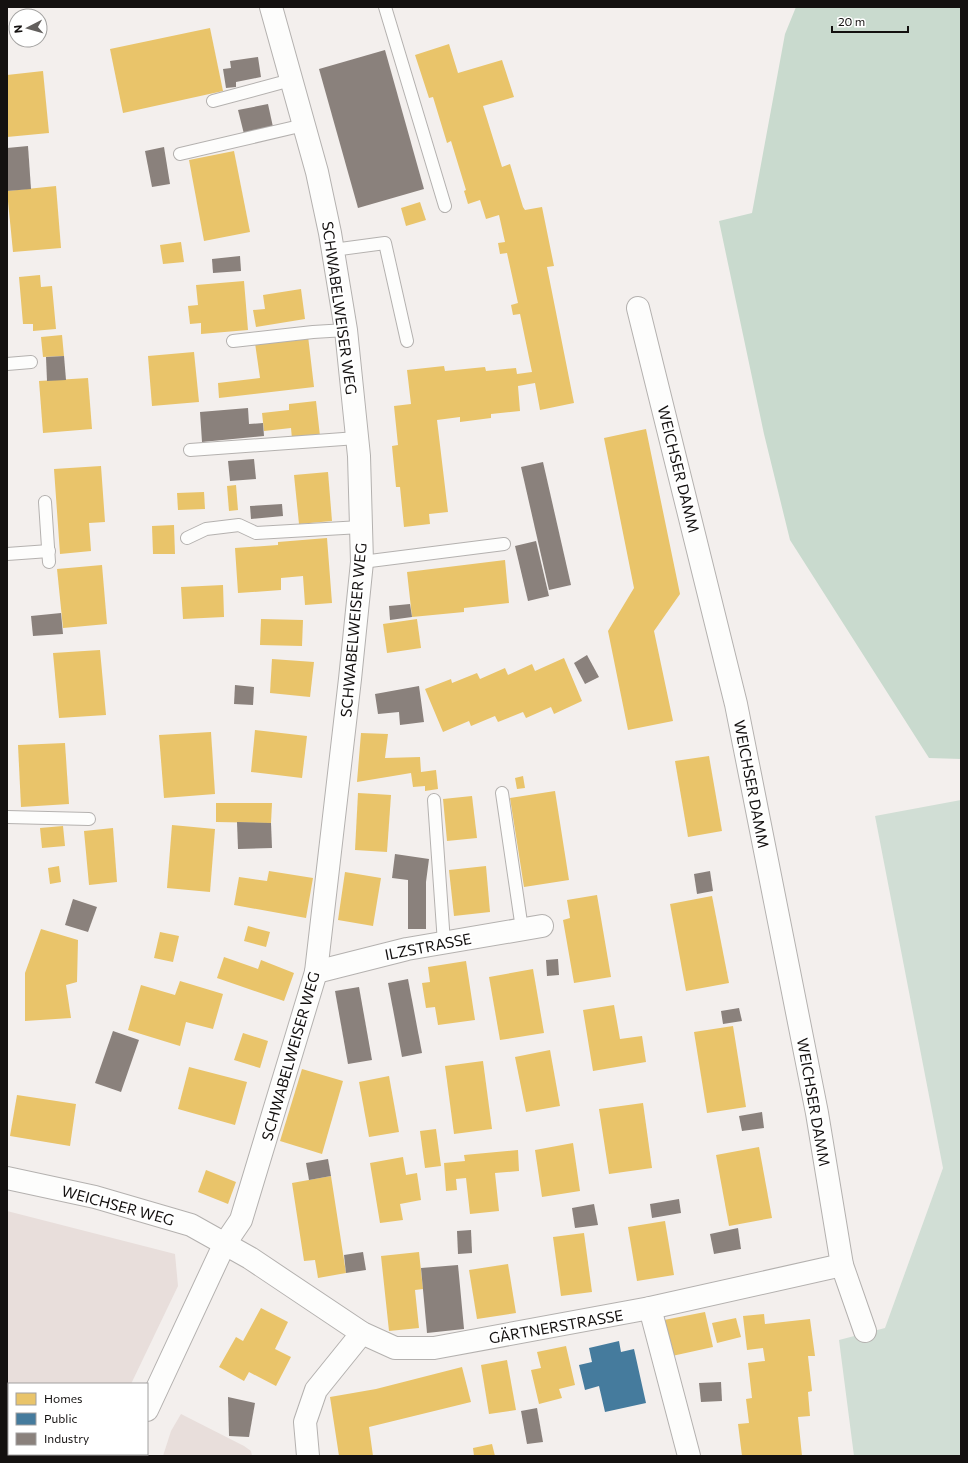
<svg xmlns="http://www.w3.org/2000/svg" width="968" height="1463" font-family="Commissioner,sans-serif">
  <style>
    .built { fill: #e8dedb }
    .green { fill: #d1ded5 }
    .forest { fill: #c9dace }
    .homes { fill: #e9c46a }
    .public { fill: #457b9d }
    .industry { fill: #8a817c }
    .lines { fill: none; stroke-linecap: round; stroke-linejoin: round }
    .lane-casing { stroke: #b4b1af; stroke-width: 14 }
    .street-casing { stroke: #b4b1af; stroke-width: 24 }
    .lane { stroke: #fdfdfc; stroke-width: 12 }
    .street { stroke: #fdfdfc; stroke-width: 22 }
    .labels { text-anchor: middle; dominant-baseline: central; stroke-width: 4; stroke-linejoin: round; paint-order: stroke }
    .street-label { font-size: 15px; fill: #141110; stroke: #fff }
  </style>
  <rect width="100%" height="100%" fill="#f3efed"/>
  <!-- built -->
  <g class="built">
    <path d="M7 1211 175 1254 178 1286 131 1384H9V1454H102V1456H7Z"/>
    <path d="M181 1414 244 1446 251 1451 252 1456H163L171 1431Z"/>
  </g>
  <!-- green -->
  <path class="green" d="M961 800V1456H854L839 1340 885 1328 943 1168 875 816Z"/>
  <!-- forest -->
  <path class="forest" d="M796 7H961V759L929 758 790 540 764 434 719 221 752 213 785 34Z"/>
  <!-- homes -->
  <g class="homes">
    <path d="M210 28 223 91 123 113 110 49Z"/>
    <path d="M449 44 458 73 502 60 514 97 483 106 502 167 510 164 523 207 525 210 542 207 554 266 547 267 574 403 540 410 535 383 518 386 520 411 491 414V418L460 422V417L437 420 448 512 429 514 430 524 404 527 400 487H396L392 446 398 445 394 406 411 404 407 370 444 366 445 371 485 367 486 371 516 368 517 374 532 372 520 314 513 315 511 305 518 303 507 253 500 254 498 243 505 242 499 215 486 219 480 200 468 204 464 191 466 190 451 141 447 143 433 97 429 98 415 55Z"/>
    <path d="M43 71 49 133 7 137V75Z"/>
    <path d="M234 151 250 232 204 241 189 160Z"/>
    <path d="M56 186 61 248 13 252 7 191Z"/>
    <path d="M420 202 426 220 406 226 401 208Z"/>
    <path d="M181 242 184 262 163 264 160 245Z"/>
    <path d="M40 275 41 287 52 286 56 329 33 331V324H23L19 277Z"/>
    <path d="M244 281 248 330 201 334V323L190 324 188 306 198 305 196 285Z"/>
    <path d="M301 289 305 319 256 327 253 310 265 309 263 295Z"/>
    <path d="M62 335 64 356 43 357 41 337Z"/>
    <path d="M308 336 314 387 219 398 218 383 260 378 255 343Z"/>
    <path d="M194 352 199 402 152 406 148 356Z"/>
    <path d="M88 378 92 429 43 433 39 381Z"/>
    <path d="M316 401 320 436 292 439 291 428 264 431 262 413 289 410V404Z"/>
    <path d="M646 429 680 594 654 631 673 721 628 730 608 631 634 588 604 438Z"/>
    <path d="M101 466 105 522 89 523 91 551 60 554 54 469Z"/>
    <path d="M328 472 332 521 299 524 294 475Z"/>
    <path d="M236 485 238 510 229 511 227 486Z"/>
    <path d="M204 492 205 509 178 510 177 493Z"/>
    <path d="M174 525 175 554H153L152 526Z"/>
    <path d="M327 538 332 603 305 605 303 576 281 578V590L238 593 235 548 278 545V542Z"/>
    <path d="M505 560 509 603 464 608V612L412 617 407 572Z"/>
    <path d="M102 565 107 624 63 628 57 569Z"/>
    <path d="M223 585 224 617 183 619 181 587Z"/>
    <path d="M261 619 303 620 302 646 260 645Z"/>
    <path d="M417 619 421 648 387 653 383 624Z"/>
    <path d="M100 650 106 715 59 718 53 653Z"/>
    <path d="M564 658 582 701 554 714 551 707 526 718 523 712 498 722 495 716 471 726 469 721 443 732 425 689 451 679 452 683 477 673 480 679 505 668 508 675 532 664 535 671Z"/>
    <path d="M272 659 314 662 310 697 270 693Z"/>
    <path d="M255 730 307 736 302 778 251 772Z"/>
    <path d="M211 732 215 794 164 798 159 735Z"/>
    <path d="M361 733 388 734 385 758 420 757 421 772 436 770 438 789 425 791V786L413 787 411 773 357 782Z"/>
    <path d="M65 743 69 804 21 807 18 745Z"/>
    <path d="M709 756 722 831 688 837 675 761Z"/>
    <path d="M523 776 525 788 517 789 515 778Z"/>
    <path d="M555 791 569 880 524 887 510 798Z"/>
    <path d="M358 793 391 795 387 852 355 850Z"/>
    <path d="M472 796 477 838 447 841 443 799Z"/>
    <path d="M216 803H272L271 823 216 822Z"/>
    <path d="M172 825 215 829 210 892 167 888Z"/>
    <path d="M63 826 65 846 42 848 40 828Z"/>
    <path d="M113 828 117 882 89 885 84 831Z"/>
    <path d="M59 866 61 882 50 884 48 868Z"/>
    <path d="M486 866 490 912 454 916 449 870Z"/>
    <path d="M269 871 313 878 306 918 234 905 239 877 267 881Z"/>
    <path d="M345 872 381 878 373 926 338 920Z"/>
    <path d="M597 895 611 977 574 983 563 920 570 918 567 900Z"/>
    <path d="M712 896 729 983 686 991 670 904Z"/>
    <path d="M248 926 270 932 266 947 244 941Z"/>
    <path d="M41 929 78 940 77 982 66 985 71 1018 25 1021V973Z"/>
    <path d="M160 932 179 936 173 962 154 958Z"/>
    <path d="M224 957 258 969 261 960 294 973 284 1001 217 978Z"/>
    <path d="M466 961 475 1020 438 1025 435 1007 426 1008 422 983 430 982 428 967Z"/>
    <path d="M533 969 544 1033 500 1040 489 977Z"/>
    <path d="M180 981 223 994 213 1029 186 1022 180 1046 128 1030 141 985 175 995Z"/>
    <path d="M614 1005 620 1039 642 1036 646 1062 593 1071 583 1010Z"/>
    <path d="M733 1026 746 1107 707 1113 694 1032Z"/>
    <path d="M243 1033 268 1041 260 1068 234 1060Z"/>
    <path d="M550 1050 560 1106 526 1112 515 1057Z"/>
    <path d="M483 1061 492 1129 454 1134 445 1066Z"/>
    <path d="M189 1067 247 1082 235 1125 178 1109Z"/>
    <path d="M302 1069 343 1081 322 1154 280 1141Z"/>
    <path d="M389 1076 399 1132 369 1137 359 1082Z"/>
    <path d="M17 1095 76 1104 70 1146 10 1136Z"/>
    <path d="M643 1103 652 1168 609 1174 599 1109Z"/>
    <path d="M436 1129 441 1166 425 1168 420 1131Z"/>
    <path d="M573 1143 580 1191 542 1197 535 1150Z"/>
    <path d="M759 1147 772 1218 729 1226 716 1155Z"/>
    <path d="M518 1150 519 1171 495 1173 499 1211 470 1214 466 1178 456 1179 457 1190 446 1191 444 1163 465 1161 464 1155Z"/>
    <path d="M403 1157 406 1175 417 1173 421 1200 400 1204 403 1220 380 1223 370 1163Z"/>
    <path d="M206 1170 236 1182 228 1204 198 1192Z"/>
    <path d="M331 1176 346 1273 318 1278 315 1260 304 1261 292 1183Z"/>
    <path d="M665 1221 674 1275 637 1281 628 1227Z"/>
    <path d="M584 1233 592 1292 561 1296 553 1237Z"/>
    <path d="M419 1252 423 1289 415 1290 419 1328 389 1331 381 1256Z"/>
    <path d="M508 1264 516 1313 477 1319 469 1270Z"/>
    <path d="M261 1308 288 1322 275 1349 291 1357 276 1386 249 1372 244 1381 219 1367 236 1337 243 1341Z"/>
    <path d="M705 1312 713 1347 672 1356 664 1320Z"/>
    <path d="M764 1314 765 1324 810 1319 815 1356H808L812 1391 808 1392 810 1416 798 1417 802 1456H742L738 1424 749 1423 746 1399 752 1398 748 1363 765 1361 763 1348 747 1350 743 1316Z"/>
    <path d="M736 1318 741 1337 717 1343 712 1323Z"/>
    <path d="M566 1346 575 1385 559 1389 562 1398 539 1404 531 1370 541 1368 537 1352Z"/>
    <path d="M507 1360 516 1410 489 1414 481 1365Z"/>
    <path d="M462 1367 471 1402 369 1427 373 1456H339L330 1397 376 1389Z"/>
    <path d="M492 1444 495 1456H474L473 1448Z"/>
  </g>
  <!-- public -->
  <path class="public" d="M619 1341 621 1352 634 1349 646 1403 605 1412 599 1386 585 1390 579 1365 592 1362 589 1348Z"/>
  <!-- industry -->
  <g class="industry">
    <path d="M385 50 424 189 358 208 319 69Z"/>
    <path d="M258 57 261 77 236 82V87L226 88 223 69 231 68 230 61Z"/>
    <path d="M268 104 273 127 244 134 238 110Z"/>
    <path d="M28 146 31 189 7 191V148Z"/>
    <path d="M164 147 170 184 152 187 145 151Z"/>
    <path d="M240 256 241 271 213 273 212 259Z"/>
    <path d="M64 356 66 380 47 381 46 357Z"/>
    <path d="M248 408 249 424 263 423 264 436 202 442 200 412Z"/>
    <path d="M254 459 256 479 230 481 228 461Z"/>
    <path d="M543 462 571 585 549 590 521 467Z"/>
    <path d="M282 504 283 516 251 519 250 506Z"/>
    <path d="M536 541 549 596 528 601 515 546Z"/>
    <path d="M410 604 412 617 390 620 389 606Z"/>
    <path d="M61 613 63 634 33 636 31 616Z"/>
    <path d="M587 655 599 677 585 684 574 663Z"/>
    <path d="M235 685 254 687 253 705 234 704Z"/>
    <path d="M419 686 424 722 400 725 399 712 378 714 375 694Z"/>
    <path d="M237 822 271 823 272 848 238 849Z"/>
    <path d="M395 854 429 859 426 882V929H408V880L392 878Z"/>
    <path d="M710 871 713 891 697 894 694 874Z"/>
    <path d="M73 899 97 907 88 932 65 925Z"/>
    <path d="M558 959 559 975 547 976 546 960Z"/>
    <path d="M408 979 422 1053 402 1057 388 983Z"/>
    <path d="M359 987 372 1060 348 1064 335 991Z"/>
    <path d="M739 1008 742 1021 723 1024 721 1011Z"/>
    <path d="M113 1031 139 1040 121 1092 95 1083Z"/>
    <path d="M762 1112 764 1128 742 1131 739 1116Z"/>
    <path d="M328 1159 331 1176 309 1180 306 1163Z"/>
    <path d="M679 1199 681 1213 652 1218 650 1204Z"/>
    <path d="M594 1204 598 1225 575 1228 572 1208Z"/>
    <path d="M738 1228 741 1249 714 1254 710 1234Z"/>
    <path d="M471 1230 472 1253 458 1254 457 1231Z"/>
    <path d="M363 1252 366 1270 346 1273 344 1255Z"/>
    <path d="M458 1265 464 1329 427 1333 421 1268Z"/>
    <path d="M721 1382 722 1401 701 1402 699 1383Z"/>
    <path d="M228 1397 255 1403 249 1437 229 1436Z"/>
    <path d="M537 1408 543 1442 527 1444 521 1411Z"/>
  </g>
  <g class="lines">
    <!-- lane casing -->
    <g class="lane-casing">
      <g id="lane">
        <path d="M385 7 445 206"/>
        <path d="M213 101 291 80"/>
        <path d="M180 154 304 125"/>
        <path d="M333 250 385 243 407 341"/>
        <path d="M233 341 313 332 346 330"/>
        <path d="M7 364 31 362"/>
        <path d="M190 450 357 438"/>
        <path d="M45 502 49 562"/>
        <path d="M187 538 206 529 239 525 256 533 361 527"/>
        <path d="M7 554 49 551"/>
        <path d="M362 562 504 544"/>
        <path d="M502 793 522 929"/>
        <path d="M434 800 444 943"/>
        <path d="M7 817 89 819"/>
      </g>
    </g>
    <!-- street casing -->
    <g class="street-casing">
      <g id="street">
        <path d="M638 308 736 704 817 1113 842 1265 865 1331"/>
        <path d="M316 972 407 949 542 926"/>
        <path d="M7 1178 95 1197 191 1225 250 1258 362 1333 395 1348H434L650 1308 842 1265"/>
        <path d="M650 1308 689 1456"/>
        <path d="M147 1410 224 1245 241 1220 316 972 350 679 362 562 359 456 346 330 330 233 317 172 271 7"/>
        <path d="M132 1456 133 1454"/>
        <path d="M308 1456 305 1422 316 1390 362 1333"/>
      </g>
    </g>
    <!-- lane -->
    <use href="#lane" class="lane"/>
    <!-- street -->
    <use href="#street" class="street"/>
  </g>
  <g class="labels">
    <!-- street labels -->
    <g class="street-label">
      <text transform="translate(340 308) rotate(82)">SCHWABELWEISER WEG</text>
      <text transform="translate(679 469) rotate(76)">WEICHSER DAMM</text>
      <text transform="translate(353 630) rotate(-85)">SCHWABELWEISER WEG</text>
      <text transform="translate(752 784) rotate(79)">WEICHSER DAMM</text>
      <text transform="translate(428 946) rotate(-11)">ILZSTRASSE</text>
      <text transform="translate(290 1056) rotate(-74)">SCHWABELWEISER WEG</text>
      <text transform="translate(814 1102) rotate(80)">WEICHSER DAMM</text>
      <text transform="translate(118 1205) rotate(15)">WEICHSER WEG</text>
      <text transform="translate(556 1326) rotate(-10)">GÄRTNERSTRASSE</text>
    </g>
  </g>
  <!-- border -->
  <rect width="968" height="1463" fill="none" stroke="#141110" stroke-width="16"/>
  <!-- legend -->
  <rect x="8" y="1383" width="140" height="72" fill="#ffffff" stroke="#a1a09f"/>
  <rect x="16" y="1393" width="20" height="12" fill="#e9c46a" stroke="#a1a09f"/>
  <text x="44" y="1403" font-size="12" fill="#141110">Homes</text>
  <rect x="16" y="1413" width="20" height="12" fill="#457b9d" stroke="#a1a09f"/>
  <text x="44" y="1423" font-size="12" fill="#141110">Public</text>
  <rect x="16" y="1433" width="20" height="12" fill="#8a817c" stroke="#a1a09f"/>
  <text x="44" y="1443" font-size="12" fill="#141110">Industry</text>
  <!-- north arrow -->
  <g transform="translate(28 28) rotate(264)"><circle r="19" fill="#ffffff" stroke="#a1a09f"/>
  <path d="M0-3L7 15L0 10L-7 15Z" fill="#625f5d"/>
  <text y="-6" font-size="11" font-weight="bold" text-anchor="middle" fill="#141110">N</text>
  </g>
  <!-- scale -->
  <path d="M832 26v6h76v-6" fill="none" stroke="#141110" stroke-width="2"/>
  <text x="838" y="26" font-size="12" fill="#141110" stroke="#ffffff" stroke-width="3" paint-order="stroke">20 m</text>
</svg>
